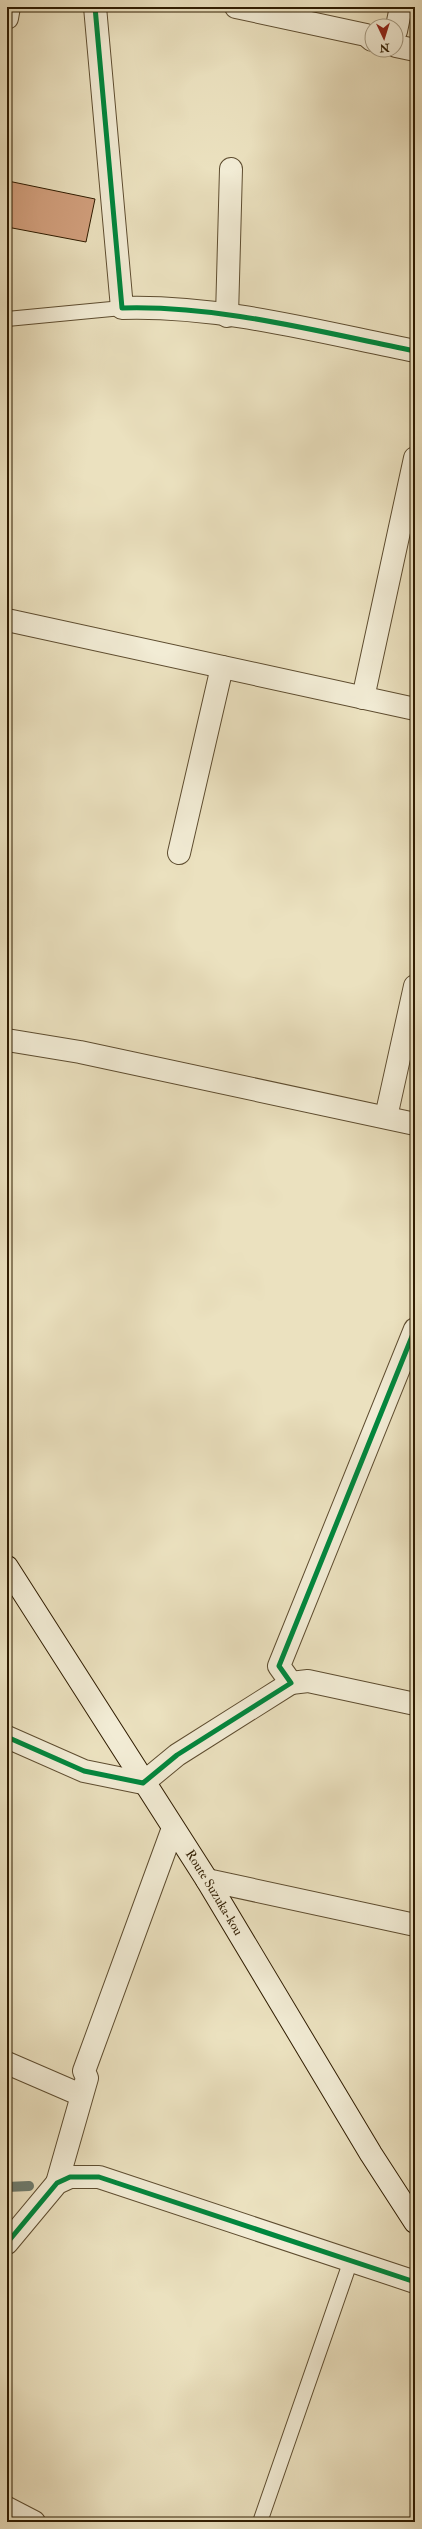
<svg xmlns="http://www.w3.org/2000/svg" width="422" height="2529" font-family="'IM FELL Double Pica',serif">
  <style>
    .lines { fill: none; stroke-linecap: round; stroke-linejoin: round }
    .stream { stroke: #6f7c6e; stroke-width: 10 }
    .building { fill: #d2a07e; stroke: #2f1c01 }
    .lane-casing { stroke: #5e4d30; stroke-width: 16 }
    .street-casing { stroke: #5e4d30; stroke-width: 24 }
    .secondary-casing { stroke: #2f1c01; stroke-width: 24 }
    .lane { stroke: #f2ecd5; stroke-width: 14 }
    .street { stroke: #f2ecd5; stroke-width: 22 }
    .secondary { stroke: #f2ecd5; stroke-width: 22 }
    .cycleway-casing { stroke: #f2ecd5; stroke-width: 8 }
    .cycleway { stroke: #00873e; stroke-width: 5 }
    .labels { text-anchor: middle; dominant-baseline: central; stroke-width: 4; stroke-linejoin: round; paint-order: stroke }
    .street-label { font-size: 13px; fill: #2f1c01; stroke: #f2ecd5 }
  </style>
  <rect width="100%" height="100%" fill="#ebe1bf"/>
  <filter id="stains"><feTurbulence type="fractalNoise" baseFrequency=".005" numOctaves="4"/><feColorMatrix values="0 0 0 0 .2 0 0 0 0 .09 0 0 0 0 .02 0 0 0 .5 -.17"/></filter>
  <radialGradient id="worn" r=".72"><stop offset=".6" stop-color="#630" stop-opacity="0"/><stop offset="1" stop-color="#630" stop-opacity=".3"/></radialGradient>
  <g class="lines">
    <!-- stream -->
    <path class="stream" d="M7 2187 29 2186"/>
  </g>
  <!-- building -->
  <path class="building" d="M8 181 95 199 86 242 7 227Z"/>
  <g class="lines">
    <!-- lane casing -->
    <g class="lane-casing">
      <g id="lane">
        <path d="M7 319 122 308"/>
        <path d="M260 2522 351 2260"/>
      </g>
    </g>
    <!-- street casing -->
    <g class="street-casing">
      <g id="street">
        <path d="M95 7 122 308C220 305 319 332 415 351"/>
        <path d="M236 7 366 35 372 40"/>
        <path d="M7 18 9 7"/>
        <path d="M396 31 401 7"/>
        <path d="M396 46 415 50"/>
        <path d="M227 316 231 169"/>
        <path d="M7 620 415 709"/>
        <path d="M363 698 415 458"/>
        <path d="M179 853 222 667"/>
        <path d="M7 1040 80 1052 415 1124"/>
        <path d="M386 1117 415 986"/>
        <path d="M291 1683 308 1681 415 1704"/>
        <path d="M7 1737 84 1771 143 1783 177 1755 291 1683 279 1666 415 1329"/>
        <path d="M207 1880 415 1925"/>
        <path d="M7 2063 81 2095"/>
        <path d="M57 2183 87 2078 84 2071 173 1828"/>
        <path d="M7 2243 57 2183 70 2177H99L415 2282"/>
        <path d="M7 2508 34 2522"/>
      </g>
    </g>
    <!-- secondary casing -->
    <g class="secondary-casing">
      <g id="secondary">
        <path id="s1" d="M7 1567 207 1880 371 2154 415 2222"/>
      </g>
    </g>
    <!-- lane -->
    <use href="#lane" class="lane"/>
    <!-- street -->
    <use href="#street" class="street"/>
    <!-- secondary -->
    <use href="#secondary" class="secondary"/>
    <!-- cycleway casing -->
    <g class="cycleway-casing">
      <g id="cycleway">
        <path d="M95 7 122 308C220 305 319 332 415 351"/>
        <path d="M7 1737 84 1771 143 1783 177 1755 291 1683 279 1666 415 1329"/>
        <path d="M7 2243 57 2183 70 2177H99L415 2282"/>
      </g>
    </g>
    <!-- cycleway -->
    <use href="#cycleway" class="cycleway"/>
  </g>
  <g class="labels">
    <!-- street labels -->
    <g class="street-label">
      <text stroke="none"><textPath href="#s1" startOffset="386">Route Suzuka-kou</textPath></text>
    </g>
  </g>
  <!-- margin -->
  <rect width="422" height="2529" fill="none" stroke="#ebe1bf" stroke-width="24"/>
  <rect x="8" y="8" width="406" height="2513" fill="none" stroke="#2f1c01" stroke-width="2"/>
  <rect x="12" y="12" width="398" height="2505" fill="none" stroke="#2f1c01"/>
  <!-- north arrow -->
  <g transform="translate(384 38) rotate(176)"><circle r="19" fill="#f2ecd5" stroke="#a49980"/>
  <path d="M0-3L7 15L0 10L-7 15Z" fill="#8f2418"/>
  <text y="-6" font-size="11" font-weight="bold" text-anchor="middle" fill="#2f1c01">N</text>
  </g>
  <rect width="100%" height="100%" filter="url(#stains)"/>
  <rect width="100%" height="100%" fill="url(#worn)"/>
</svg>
